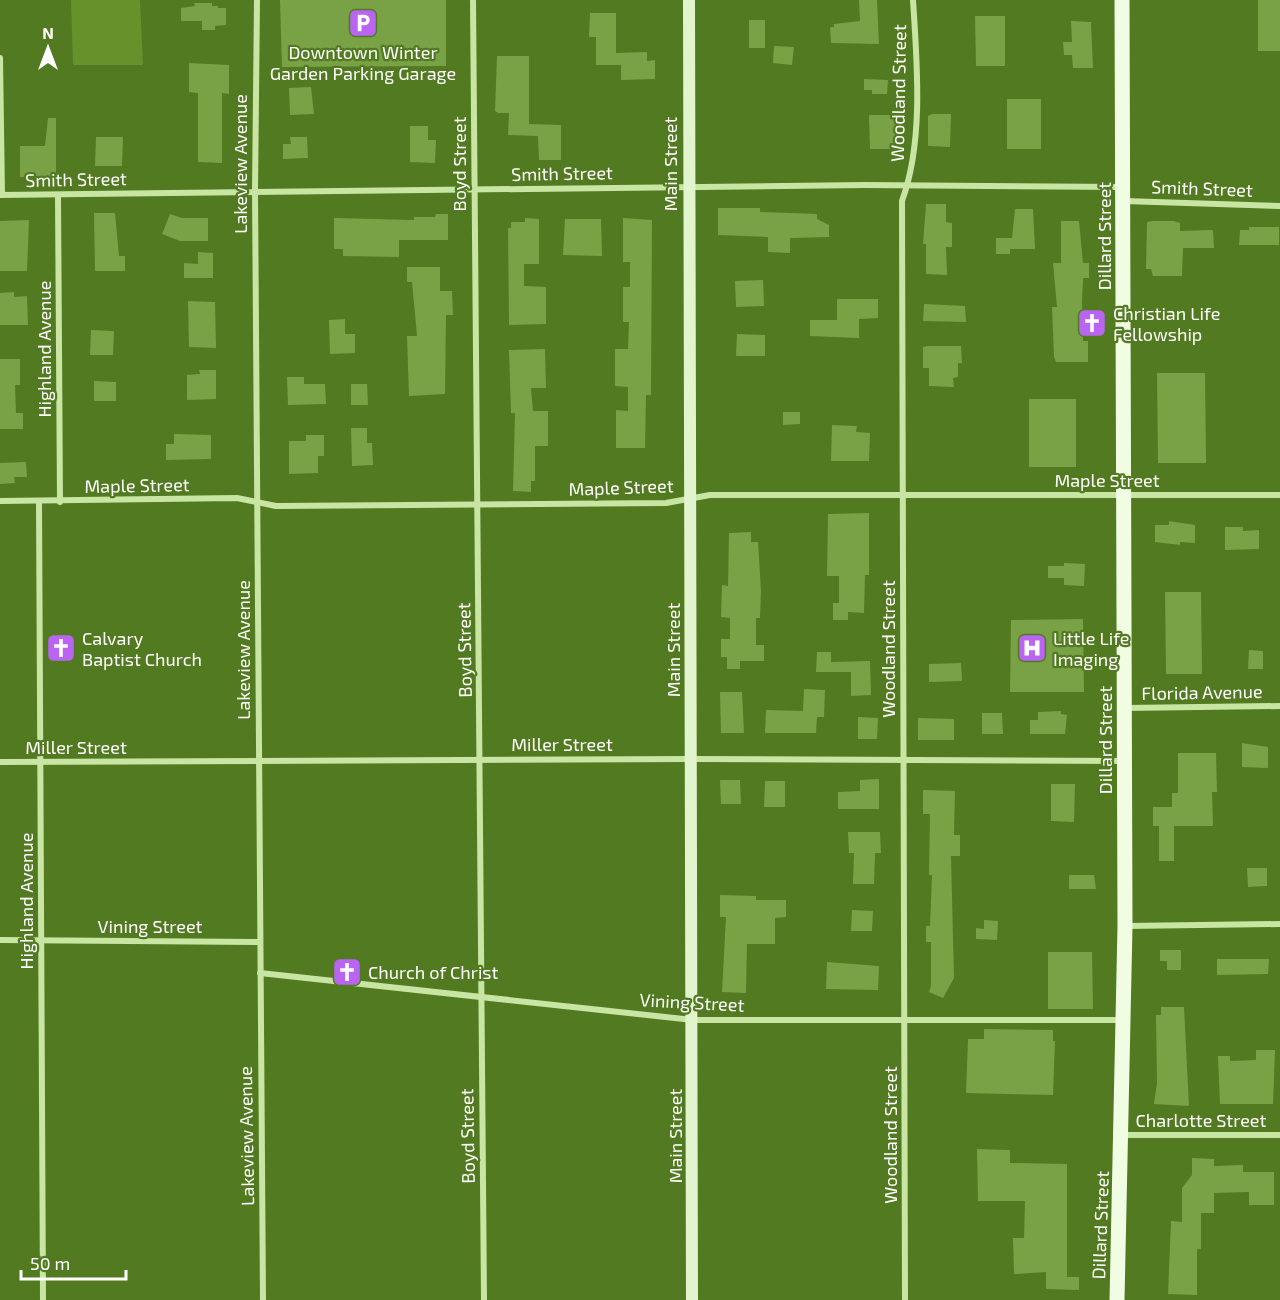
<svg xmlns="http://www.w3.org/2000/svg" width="1280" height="1300" font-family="'Exo 2',sans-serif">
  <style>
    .green { fill: #65922b }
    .building { fill: #79a146 }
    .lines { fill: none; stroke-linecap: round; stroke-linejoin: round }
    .minor { stroke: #c8e5a3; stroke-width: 6 }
    .secondary { stroke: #e2f4cd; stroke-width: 12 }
    .primary { stroke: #f0fde3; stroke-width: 15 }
    .labels { text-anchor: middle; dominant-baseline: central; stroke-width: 4.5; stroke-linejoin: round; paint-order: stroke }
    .poi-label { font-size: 18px; fill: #fff; stroke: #527a21; text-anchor: start }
    .street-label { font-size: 18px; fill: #fff; stroke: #527a21 }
  </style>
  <rect width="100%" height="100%" fill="#527a21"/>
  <!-- green -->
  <path class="green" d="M71 0H140L143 65H73Z"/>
  <!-- building -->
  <g class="building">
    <path d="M280 0H446V66L282 67Z"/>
    <path d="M859 0H877L879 44 831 43 830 27H834V24L860 21Z"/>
    <rect x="1258" y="0" width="22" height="51"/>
    <path d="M194 3H212V6H218V8H226V25L215 26V30H202V21H181V8L195 6Z"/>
    <path d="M590 13H616V53L647 52V61L655 60V79L621 80V65H596V37H589Z"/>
    <path d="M975 16H1005V66H976Z"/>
    <rect x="749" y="20" width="16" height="28"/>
    <path d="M1071 21 1091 22 1093 68H1073L1072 55H1064L1063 42H1072Z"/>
    <path d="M774 46 794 47 792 65 773 63Z"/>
    <path d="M497 56H529V124L561 125V160H539L538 136 508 135 509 113H498L495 111Z"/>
    <path d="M189 63 229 65V94L222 93V163L198 162V93L189 92Z"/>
    <path d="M864 79 888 80 887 94H872V90H864Z"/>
    <path d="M311 87 314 114 290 115 289 88Z"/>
    <rect x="1007" y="99" width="34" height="50"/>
    <path d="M932 114H951L950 147 928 146V116Z"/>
    <path d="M869 115H896V149H870Z"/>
    <path d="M48 118H56V178L20 177V146H45Z"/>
    <path d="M410 126H428V140H436L435 163 410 162Z"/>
    <path d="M96 137H123L122 166H95Z"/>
    <path d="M290 137H307L308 158 283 159V144H291Z"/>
    <path d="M926 204H946V222L952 223V247H946L947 275 926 274V244H923Z"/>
    <path d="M718 208H760V212L817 214V219L829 225V237L790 238V253L768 252V237L718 235Z"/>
    <path d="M1015 209H1033L1035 249H1010V254H996V238H1012Z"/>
    <path d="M94 213H115L119 256H125V271H95Z"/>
    <path d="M170 214 182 218H208V241H180L162 234Z"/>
    <path d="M436 214H448V240H399V257L343 256V249H334V218L414 220V217H435Z"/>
    <path d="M525 218 539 219V264H524V286L546 287V324L509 325 508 228H511V222H525Z"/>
    <path d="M623 218 652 220 651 395H646L645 448H616V410L628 411V387L615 386V349H628L629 322H623V287H630V262H623Z"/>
    <path d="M565 219H601L602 256 563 255Z"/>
    <path d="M29 220 27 271H0V221Z"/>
    <path d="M1061 221H1079L1083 263H1089V278H1083L1082 302 1083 341H1088V362H1056L1054 357 1052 307H1057L1053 263H1061Z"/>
    <path d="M1152 221H1174L1180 223V231L1213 230 1214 248H1183L1182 276H1153L1151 269H1146L1147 222Z"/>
    <path d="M1249 227H1279V245H1239L1240 230H1249Z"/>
    <path d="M198 252 213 253V278H184V263L198 264Z"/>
    <path d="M407 267H440V291H452L453 315H446L445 394 409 396 407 336H417L412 282H407Z"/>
    <path d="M763 280 764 306 736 307 735 281Z"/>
    <path d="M14 292V297L27 296 28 325H0V293Z"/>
    <path d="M837 299H878V318L859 319V338L810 336V320H837Z"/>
    <path d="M188 301 215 302 216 348 189 347Z"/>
    <path d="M924 304 965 306 966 322 923 321Z"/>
    <path d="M345 319V334H355V353L330 354 329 320Z"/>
    <path d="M91 330 114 331 113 355H90Z"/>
    <path d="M737 334 765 335V356H736Z"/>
    <path d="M928 346H961L962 363H958V377L953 378 954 387 929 386V368H923V347Z"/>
    <path d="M545 349 546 388H531L533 411H548V446H535V481H531V492L513 491 515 413H511L509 350Z"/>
    <path d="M0 359H20V385H15L16 413H23V429H0Z"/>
    <path d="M199 370H216V399L187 400V375L200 374Z"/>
    <path d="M1157 373H1205L1206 463H1158Z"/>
    <path d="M287 377H304V384H325L326 404 288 405Z"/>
    <path d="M94 381 116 382V401H94Z"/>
    <path d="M351 384H367L368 405H351Z"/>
    <rect x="1029" y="399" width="47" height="68"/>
    <path d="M783 412H800V424L783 425Z"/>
    <path d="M832 425 857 426 856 432 870 433 869 461H831Z"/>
    <path d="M351 428H367V443H372L373 465 352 466Z"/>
    <path d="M174 434 211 435V459L166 460V444H174Z"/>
    <path d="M306 435H324V456H318V473L289 474V441H306Z"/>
    <path d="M26 462 27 477H14L15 483 0 484V463Z"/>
    <path d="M869 513V575H865L864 613 848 612V620H833V603H839V576H827L828 514Z"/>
    <path d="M1169 521 1195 525V543L1180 542V545L1155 542V525H1169Z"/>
    <path d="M1225 527H1243V531L1259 530V549L1225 550Z"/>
    <path d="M751 532V542H758L761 591 760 618H756V645H764V661H740V669H727V657H721V639H730V618L721 617 722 585 728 586 729 533Z"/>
    <path d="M1064 563 1085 564 1084 586 1064 585V578H1048V566H1064Z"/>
    <path d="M1165 592H1201L1202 674H1166Z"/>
    <path d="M1083 619 1084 692H1010L1011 620Z"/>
    <path d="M1249 650 1263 651V669H1248Z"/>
    <path d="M817 652H831V662L870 661 871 695 851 696V672H816Z"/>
    <path d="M961 663 962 681 929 682V664Z"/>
    <path d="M804 689 825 690 824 717H817L816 733H765L766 710 803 711Z"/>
    <path d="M720 692H742L744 733H721Z"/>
    <path d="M1061 711V714L1067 715 1065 734H1030V720H1038V712Z"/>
    <path d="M982 713H1002L1003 734H982Z"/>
    <path d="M858 717 878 718 877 739H858Z"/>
    <path d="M918 718 954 719V740H918Z"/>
    <path d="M1242 743 1268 747V768L1242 767Z"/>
    <path d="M1178 753H1216L1217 792H1212L1213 826H1174V861H1159V826H1153V807H1172V793H1178Z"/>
    <path d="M879 779V809H838V792L860 791V780Z"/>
    <path d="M720 780H740L741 804H721Z"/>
    <path d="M765 781H785V807H764Z"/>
    <path d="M1051 784H1075L1074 822 1051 821Z"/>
    <path d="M923 790 955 791 954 835H960V856H951L954 978 943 998 929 992 931 986V942H926V926H930L932 875H929L930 814H923Z"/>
    <path d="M848 832H880L881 853H875L874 884H853L854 853H849Z"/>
    <path d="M1247 868H1267V886L1248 887Z"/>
    <path d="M1069 875H1094L1096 889H1069Z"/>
    <path d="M720 895 756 896V900H786V917L775 918V944H747L746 993 722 992 726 917H720Z"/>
    <path d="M852 910 873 911 872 931H851Z"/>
    <path d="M984 920 998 921 997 940 976 939V928L984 929Z"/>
    <path d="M1160 950H1181V970H1167V961H1160Z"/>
    <path d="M1048 952H1092L1093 1009H1048Z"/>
    <path d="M1217 959H1269L1268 974 1217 975Z"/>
    <path d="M827 962 879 966 878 990 826 989Z"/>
    <path d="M1161 1007H1184L1189 1106 1154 1104 1157 1083 1156 1015H1161Z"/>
    <path d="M984 1029 1053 1030V1041H1055L1053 1095 966 1093 968 1039H984Z"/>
    <path d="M1256 1050H1275L1273 1104H1220L1218 1056H1230V1061L1256 1060Z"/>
    <path d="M977 1149 1010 1150V1163L1067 1164V1277H1079V1290L1046 1289V1272L1014 1274 1013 1238H1024L1025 1201H978Z"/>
    <path d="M1192 1158 1214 1159V1166L1243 1165V1172H1274V1205H1249V1192L1214 1193V1213H1201V1249H1197V1295L1168 1294 1171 1221 1182 1222V1188L1192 1175Z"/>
  </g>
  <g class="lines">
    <!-- minor -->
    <g class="minor">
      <path d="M257 0 255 191 263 1300"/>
      <path d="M473 0 484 1300"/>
      <path d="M0 58 2 195"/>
      <path d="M0 195 865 185 1123 187"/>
      <path d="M58 195 60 502"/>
      <path d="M1124 201 1280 206"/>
      <path d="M0 501 237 498 276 506 666 503 710 495H1280"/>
      <path d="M39 502 43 1300"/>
      <path d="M1125 708 1280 706"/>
      <path d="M0 762 691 759 1124 761"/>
      <path d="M1126 926 1280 924"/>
      <path d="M0 940 259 942"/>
      <path d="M260 973 693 1020H1121"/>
      <path d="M1122 1135H1280"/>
      <path d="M905 1300 902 201C924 141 917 63 913 0"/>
    </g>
    <!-- secondary -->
    <path class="secondary" d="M689 0 692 1300"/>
    <!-- primary -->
    <path class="primary" d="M1117 1300 1125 926 1122 0"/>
  </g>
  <!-- icons -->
  <defs>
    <g id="parking-square" transform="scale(1.5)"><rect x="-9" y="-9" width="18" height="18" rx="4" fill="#b965f1" stroke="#527a21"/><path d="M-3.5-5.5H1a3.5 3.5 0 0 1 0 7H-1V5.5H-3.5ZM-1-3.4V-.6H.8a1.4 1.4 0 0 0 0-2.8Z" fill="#fff"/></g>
    <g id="church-square" transform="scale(1.5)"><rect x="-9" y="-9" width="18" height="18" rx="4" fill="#b965f1" stroke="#527a21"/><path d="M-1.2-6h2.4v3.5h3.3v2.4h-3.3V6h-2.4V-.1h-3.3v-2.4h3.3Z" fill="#fff"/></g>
    <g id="hospital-square" transform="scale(1.5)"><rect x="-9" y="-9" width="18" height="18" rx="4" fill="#b965f1" stroke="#527a21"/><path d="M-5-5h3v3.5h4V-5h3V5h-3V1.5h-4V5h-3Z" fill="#fff"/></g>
  </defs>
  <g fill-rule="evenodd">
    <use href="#parking-square" x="363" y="23"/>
    <use href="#church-square" x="1092" y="323"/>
    <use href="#church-square" x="61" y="648"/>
    <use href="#hospital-square" x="1032" y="648"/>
    <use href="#church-square" x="347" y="972"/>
  </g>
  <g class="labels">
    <!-- poi labels -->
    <g class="poi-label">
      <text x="363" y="52" text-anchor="middle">Downtown Winter<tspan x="363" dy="21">Garden Parking Garage</tspan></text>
      <text x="1113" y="313">Christian Life<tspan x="1113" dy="21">Fellowship</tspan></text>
      <text x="82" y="638">Calvary<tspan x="82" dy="21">Baptist Church</tspan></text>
      <text x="1053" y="638">Little Life<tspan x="1053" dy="21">Imaging</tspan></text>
      <text x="368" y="972">Church of Christ</text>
    </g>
    <!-- street labels -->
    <g class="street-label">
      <text transform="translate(898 93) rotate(-89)">Woodland Street</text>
      <text transform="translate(240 164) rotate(-90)">Lakeview Avenue</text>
      <text transform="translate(459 164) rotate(-90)">Boyd Street</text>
      <text transform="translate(670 164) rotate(-90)">Main Street</text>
      <text transform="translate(562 173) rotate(-1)">Smith Street</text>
      <text transform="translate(76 179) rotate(-1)">Smith Street</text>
      <text transform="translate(1202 188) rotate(2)">Smith Street</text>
      <text transform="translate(1104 236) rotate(-90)">Dillard Street</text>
      <text transform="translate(44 349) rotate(-90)">Highland Avenue</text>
      <text x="1107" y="480">Maple Street</text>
      <text transform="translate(137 485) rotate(-1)">Maple Street</text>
      <text transform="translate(621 487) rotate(-2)">Maple Street</text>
      <text transform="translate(888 649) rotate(-90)">Woodland Street</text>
      <text transform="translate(243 650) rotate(-90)">Lakeview Avenue</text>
      <text transform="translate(464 650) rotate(-91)">Boyd Street</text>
      <text transform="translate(673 650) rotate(-90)">Main Street</text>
      <text transform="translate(1202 692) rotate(-1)">Florida Avenue</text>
      <text transform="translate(1105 740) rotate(-90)">Dillard Street</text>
      <text x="562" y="744">Miller Street</text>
      <text x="76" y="747">Miller Street</text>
      <text transform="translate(26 901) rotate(-90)">Highland Avenue</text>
      <text x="150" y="926">Vining Street</text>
      <text transform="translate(692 1002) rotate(3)">Vining Street</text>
      <text x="1201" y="1120">Charlotte Street</text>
      <text transform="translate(890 1135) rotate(-90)">Woodland Street</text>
      <text transform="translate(246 1136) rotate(-91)">Lakeview Avenue</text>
      <text transform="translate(467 1136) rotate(-91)">Boyd Street</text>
      <text transform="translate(675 1136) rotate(-90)">Main Street</text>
      <text transform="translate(1100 1225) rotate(-88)">Dillard Street</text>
    </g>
  </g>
  <!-- north arrow -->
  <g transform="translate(48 48)" stroke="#527a21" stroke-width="4.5" paint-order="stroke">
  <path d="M0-4.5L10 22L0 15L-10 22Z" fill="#ffffff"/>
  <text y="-9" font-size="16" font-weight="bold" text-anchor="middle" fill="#ffffff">N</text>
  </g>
  <!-- scale -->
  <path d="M21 1270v9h105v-9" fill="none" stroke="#ffffff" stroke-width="3"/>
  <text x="30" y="1270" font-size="18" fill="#ffffff" stroke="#527a21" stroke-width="4.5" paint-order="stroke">50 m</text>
</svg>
